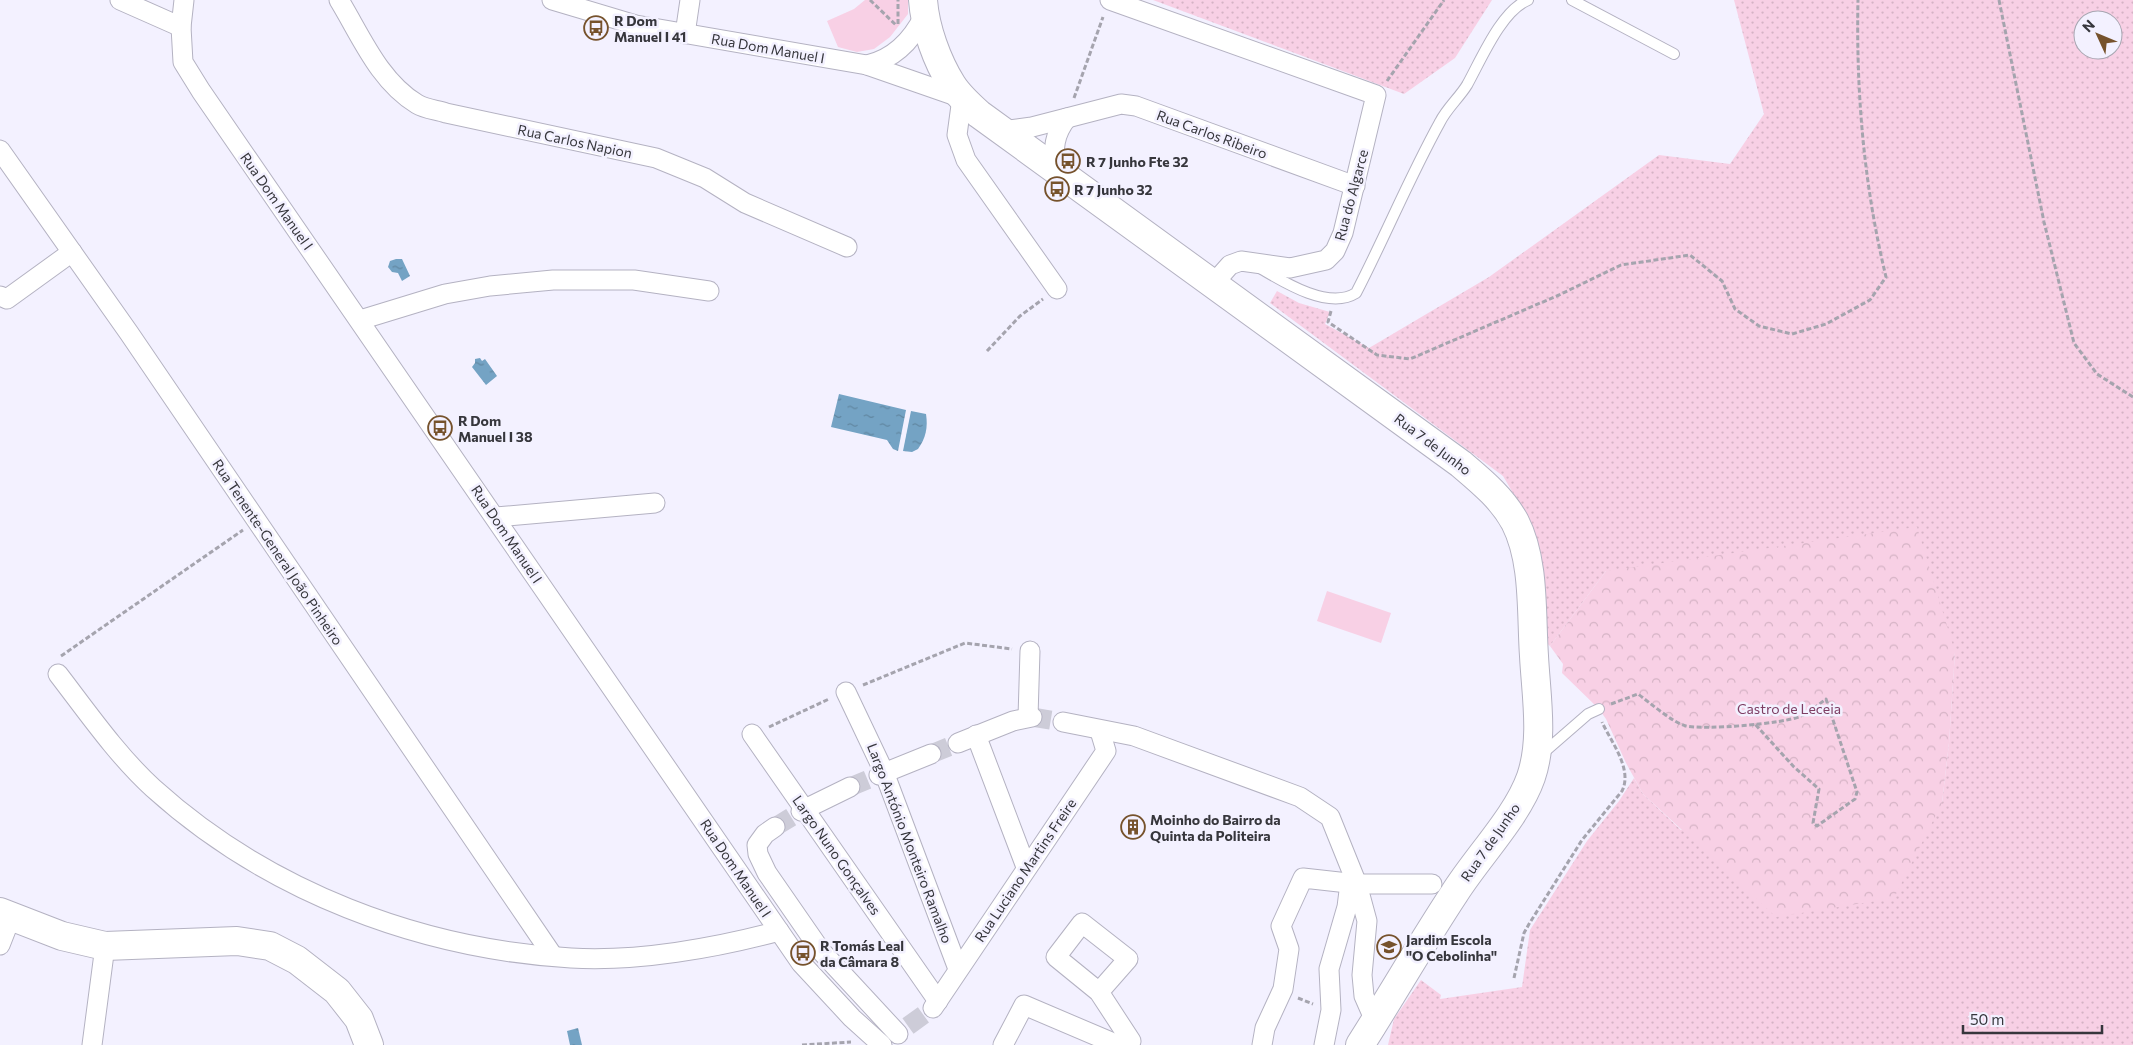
<svg xmlns="http://www.w3.org/2000/svg" width="2133" height="1045" font-family="Commissioner,sans-serif">
  <style>
    .grass { fill: url(#grass-dots); fill-rule: evenodd }
    .park { fill: url(#park-crowns) }
    .garden { fill: #f8d0e5 }
    .water { fill: url(#water-ripples) }
    .lines { fill: none; stroke-linecap: round; stroke-linejoin: round }
    .street-tunnel { stroke: #cdccd8; stroke-width: 19; stroke-dasharray: 19 9; stroke-linecap: butt }
    .lane-casing { stroke: #b4b2c2; stroke-width: 12 }
    .street-casing { stroke: #b4b2c2; stroke-width: 21 }
    .secondary-casing { stroke: #b4b2c2; stroke-width: 30 }
    .path { stroke: #a5a4ae; stroke-width: 3; stroke-dasharray: 5 2.5; stroke-linecap: butt }
    .lane { stroke: #fff; stroke-width: 10 }
    .street { stroke: #fff; stroke-width: 19 }
    .secondary { stroke: #fff; stroke-width: 28 }
    .labels { text-anchor: middle; dominant-baseline: central; stroke-width: 5; stroke-linejoin: round; paint-order: stroke }
    .poi-label { font-size: 14px; font-weight: bold; fill: #36363c; stroke: #f3f1ff; text-anchor: start }
    .street-label { font-size: 14px; fill: #36363c; stroke: #f3f1ff }
    .park-label { font-size: 14px; fill: #7e3e64; stroke: #f3f1ff }
  </style>
  <defs>
    <pattern id="grass-dots" width="8" height="8" patternUnits="userSpaceOnUse" patternTransform="scale(1.25)"><rect width="8" height="8" fill="#f8d0e5"/><path d="M2 2h.1M6 6h.1" fill="none" stroke="#d5b3c5" stroke-width="1.8" stroke-linecap="round"/></pattern>
    <pattern id="park-crowns" width="20" height="18" patternUnits="userSpaceOnUse" patternTransform="scale(1.25)"><rect width="20" height="18" fill="#f8d0e5"/><path d="M2 6a3 3 0 1 1 6 0M12 15a3 3 0 1 1 6 0" fill="none" stroke="#d5b3c5"/></pattern>
    <pattern id="water-ripples" width="26" height="14" patternUnits="userSpaceOnUse" patternTransform="scale(1.25)"><rect width="26" height="14" fill="#74a3c4"/><path d="M2 4q2-2 4 0t4 0M15 11q2-2 4 0t4 0" fill="none" stroke="#6086a0"/></pattern>
  </defs>
  <rect width="100%" height="100%" fill="#f3f1ff"/>
  <!-- grass -->
  <g class="grass">
    <path d="M1153 0H1492L1455 58 1404 94Z"/>
    <path d="M1734 0H2133V1045H1388L1394 1019 1421 980 1441 995 1440 999 1522 987 1530 930 1587 841 1619 801 1634 778 1643 794 1681 830 1942 803 1949 743 1955 652 1606 571 1550 646 1544 641 1520 505 1503 476 1270 303 1277 291 1299 303 1330 312 1325 324 1369 348 1489 277 1659 155 1730 164 1764 114ZM2083 20H2113V50H2083Z"/>
  </g>
  <!-- park -->
  <path class="park" d="M1917 527 1955 652 1949 743 1942 803 1894 898 1776 917 1643 794 1626 763 1606 719 1599 709 1562 673 1563 664 1550 646 1606 571Z"/>
  <!-- garden -->
  <g class="garden">
    <path d="M865 0H908V14L890 37 874 49 857 52 838 47 827 21 854 9Z"/>
    <path d="M1327 591 1391 613 1381 643 1317 621Z"/>
  </g>
  <!-- water -->
  <g class="water">
    <path d="M396 259H402L410 276 402 281 398 273 392 272 388 267 390 261Z"/>
    <path d="M480 358 482 361 485 359 497 376 486 385 472 367 475 363V359Z"/>
    <path d="M839 394 906 410 898 451 893 449 887 440 831 427Z"/>
    <path d="M911 411 926 414C928 427 926 438 918 449L912 452 903 451Z"/>
    <path d="M578 1028 582 1045H570L567 1031Z"/>
  </g>
  <g class="lines">
    <!-- street-tunnel -->
    <g class="street-tunnel">
      <path d="M1032 717 1063 722"/>
      <path d="M931 754 958 743"/>
      <path d="M850 787 879 775"/>
      <path d="M775 827 801 811"/>
      <path d="M908 1026 933 1008"/>
    </g>
    <!-- lane casing -->
    <g class="lane-casing">
      <g id="lane">
        <path d="M1572 0 1674 54"/>
        <path d="M1260 268C1285 283 1329 310 1356 293 1385 237 1409 178 1440 122 1447 108 1459 98 1467 85 1481 60 1501 11 1528 0"/>
        <path d="M1542 754 1588 714 1599 709"/>
      </g>
    </g>
    <!-- street casing -->
    <g class="street-casing">
      <g id="street">
        <path d="M120 0 181 27"/>
        <path d="M184 0 181 27 183 62 201 91 801 963 852 1018 882 1045"/>
        <path d="M339 0C361 36 379 81 417 104 425 109 437 110 446 113L656 158 705 178 745 203 847 247"/>
        <path d="M552 0 636 25 867 65 962 98 957 135 966 160 1057 289"/>
        <path d="M1110 0 1376 95 1343 233 1335 251 1326 260 1290 268 1241 261 1230 265 1214 283"/>
        <path d="M685 34 690 0"/>
        <path d="M867 65C894 59 912 40 924 16"/>
        <path d="M1002 131 1032 127 1121 104 1136 106 1355 186"/>
        <path d="M0 150 129 333 553 956"/>
        <path d="M1055 169C1053 149 1054 134 1067 118"/>
        <path d="M0 296 7 299 72 252"/>
        <path d="M360 320 445 294 490 286 553 280H634L709 291"/>
        <path d="M496 517 655 503"/>
        <path d="M58 674C88 713 117 755 153 788 267 891 419 949 571 958 637 962 716 948 779 931"/>
        <path d="M846 692 884 772 958 969"/>
        <path d="M1028 717 1030 651"/>
        <path d="M1063 722 1134 736 1300 797 1330 817 1357 884 1367 921 1362 975 1364 996 1375 1021V1029"/>
        <path d="M752 734 938 1001"/>
        <path d="M976 735 1026 867"/>
        <path d="M958 743 1013 721 1032 717"/>
        <path d="M879 775 931 754"/>
        <path d="M801 811 850 787"/>
        <path d="M775 827 765 834 757 845 758 854 767 873 821 951 898 1034"/>
        <path d="M0 945 11 917"/>
        <path d="M1099 992 1128 959 1082 923 1056 957 1099 992 1131 1041 1125 1045"/>
        <path d="M933 1008 1106 751 1100 731"/>
        <path d="M92 1045 105 946"/>
        <path d="M1003 1045 1024 1005 1118 1045"/>
        <path d="M1262 1045 1265 1028 1283 989 1289 949 1281 926 1303 878 1357 884H1432"/>
        <path d="M1324 1045 1331 1010 1329 969 1347 907 1350 883"/>
      </g>
    </g>
    <!-- secondary casing -->
    <g class="secondary-casing">
      <g id="secondary">
        <path d="M923 0C925 28 937 61 952 85 959 96 969 105 979 114L1461 464C1481 481 1502 498 1515 522 1535 561 1531 613 1534 656 1536 695 1544 739 1531 777 1517 817 1477 857 1454 894 1421 944 1392 995 1360 1045"/>
        <path d="M0 912 62 936 105 946 237 941 270 946 297 960 337 991 359 1019 369 1045"/>
      </g>
    </g>
    <!-- path -->
    <g class="path">
      <path d="M870 0 897 26"/>
      <path d="M1999 0 2044 222 2074 343 2097 374 2133 397"/>
      <path d="M898 24V0"/>
      <path d="M1387 81 1444 0"/>
      <path d="M1074 98 1103 17"/>
      <path d="M1331 311 1328 322 1377 355 1410 359 1559 295 1621 265 1690 255 1722 281 1735 309 1759 326 1792 334 1826 324 1870 300 1886 277C1864 186 1856 93 1858 0"/>
      <path d="M987 351 1020 316 1043 299"/>
      <path d="M61 656 243 530"/>
      <path d="M863 685 965 643 1012 649"/>
      <path d="M1611 704 1638 694C1649 702 1673 723 1686 726 1704 730 1784 724 1801 716 1810 712 1818 705 1826 699L1857 792 1855 799 1817 826 1813 823 1819 789 1794 767 1754 723"/>
      <path d="M769 727 829 699"/>
      <path d="M1514 978 1524 933 1529 924 1582 840 1622 791C1633 769 1611 742 1602 722"/>
      <path d="M1298 998 1313 1004"/>
      <path d="M802 1045 851 1042"/>
    </g>
    <!-- lane -->
    <use href="#lane" class="lane"/>
    <!-- street -->
    <use href="#street" class="street"/>
    <!-- secondary -->
    <use href="#secondary" class="secondary"/>
  </g>
  <!-- icons -->
  <defs>
    <g id="bus-ring" transform="scale(1.25)"><circle r="9.5" fill="#f3f1ff" stroke="#76522c" stroke-width="1.5"/><path d="M-5-6H5V4H4V6H2V4H-2V6H-4V4H-5ZM-3.5-4V0h7V-4ZM-3.5 1.2v1.5H-2V1.2ZM2 1.2v1.5H3.5V1.2Z" fill="#76522c"/></g>
    <g id="building-ring" transform="scale(1.25)"><circle r="9.5" fill="#f3f1ff" stroke="#76522c" stroke-width="1.5"/><path d="M-4-6H4V6H1V3H-1V6H-4ZM-2.5-4.3h1.7v1.8h-1.7ZM.8-4.3h1.7v1.8H.8ZM-2.5-1h1.7V.8h-1.7ZM.8-1h1.7V.8H.8Z" fill="#76522c"/></g>
    <g id="school-ring" transform="scale(1.25)"><circle r="9.5" fill="#f3f1ff" stroke="#76522c" stroke-width="1.5"/><path d="M0-5L7-2L0 1L-7-2ZM-4 1L0 2.5L4 1V4Q0 6-4 4Z" fill="#76522c"/></g>
  </defs>
  <g fill-rule="evenodd">
    <use href="#bus-ring" x="596" y="28"/>
    <use href="#bus-ring" x="1068" y="161"/>
    <use href="#bus-ring" x="1057" y="189"/>
    <use href="#bus-ring" x="440" y="428"/>
    <use href="#building-ring" x="1133" y="827"/>
    <use href="#school-ring" x="1389" y="947"/>
    <use href="#bus-ring" x="803" y="953"/>
  </g>
  <g class="labels">
    <!-- poi labels -->
    <g class="poi-label">
      <text x="614" y="20">R Dom<tspan x="614" dy="16">Manuel I 41</tspan></text>
      <text x="1086" y="161">R 7 Junho Fte 32</text>
      <text x="1074" y="189">R 7 Junho 32</text>
      <text x="458" y="420">R Dom<tspan x="458" dy="16">Manuel I 38</tspan></text>
      <text x="1150" y="819">Moinho do Bairro da<tspan x="1150" dy="16">Quinta da Politeira</tspan></text>
      <text x="1406" y="939">Jardim Escola<tspan x="1406" dy="16">"O Cebolinha"</tspan></text>
      <text x="820" y="945">R Tomás Leal<tspan x="820" dy="16">da Câmara 8</tspan></text>
    </g>
    <!-- street labels -->
    <g class="street-label">
      <text transform="translate(768 48) rotate(10)">Rua Dom Manuel I</text>
      <text transform="translate(1212 134) rotate(20)">Rua Carlos Ribeiro</text>
      <text transform="translate(575 141) rotate(12)">Rua Carlos Napion</text>
      <text transform="translate(1351 195) rotate(-75)">Rua do Algarce</text>
      <text transform="translate(277 201) rotate(55)">Rua Dom Manuel I</text>
      <text transform="translate(1433 444) rotate(37)">Rua 7 de Junho</text>
      <text transform="translate(507 534) rotate(56)">Rua Dom Manuel I</text>
      <text transform="translate(278 552) rotate(56)">Rua Tenente-General João Pinheiro</text>
      <text transform="translate(1490 842) rotate(-55)">Rua 7 de Junho</text>
      <text transform="translate(910 843) rotate(69)">Largo António Monteiro Ramalho</text>
      <text transform="translate(837 855) rotate(55)">Largo Nuno Gonçalves</text>
      <text transform="translate(736 868) rotate(56)">Rua Dom Manuel I</text>
      <text transform="translate(1025 870) rotate(-56)">Rua Luciano Martins Freire</text>
    </g>
    <!-- park labels -->
    <g class="park-label">
      <text x="1789" y="708">Castro de Leceia</text>
    </g>
  </g>
  <!-- north arrow -->
  <g transform="translate(2098 35) rotate(314)"><circle r="24" fill="#f3f1ff" stroke="#a7a6b1"/>
  <path d="M0-4L9 19L0 12L-9 19Z" fill="#76522c"/>
  <text y="-8" font-size="14" font-weight="bold" text-anchor="middle" fill="#36363c">N</text>
  </g>
  <!-- scale -->
  <path d="M1963 1025v8h139v-8" fill="none" stroke="#36363c" stroke-width="2.5"/>
  <text x="1970" y="1025" font-size="15" fill="#36363c" stroke="#f3f1ff" stroke-width="4" paint-order="stroke">50 m</text>
</svg>
